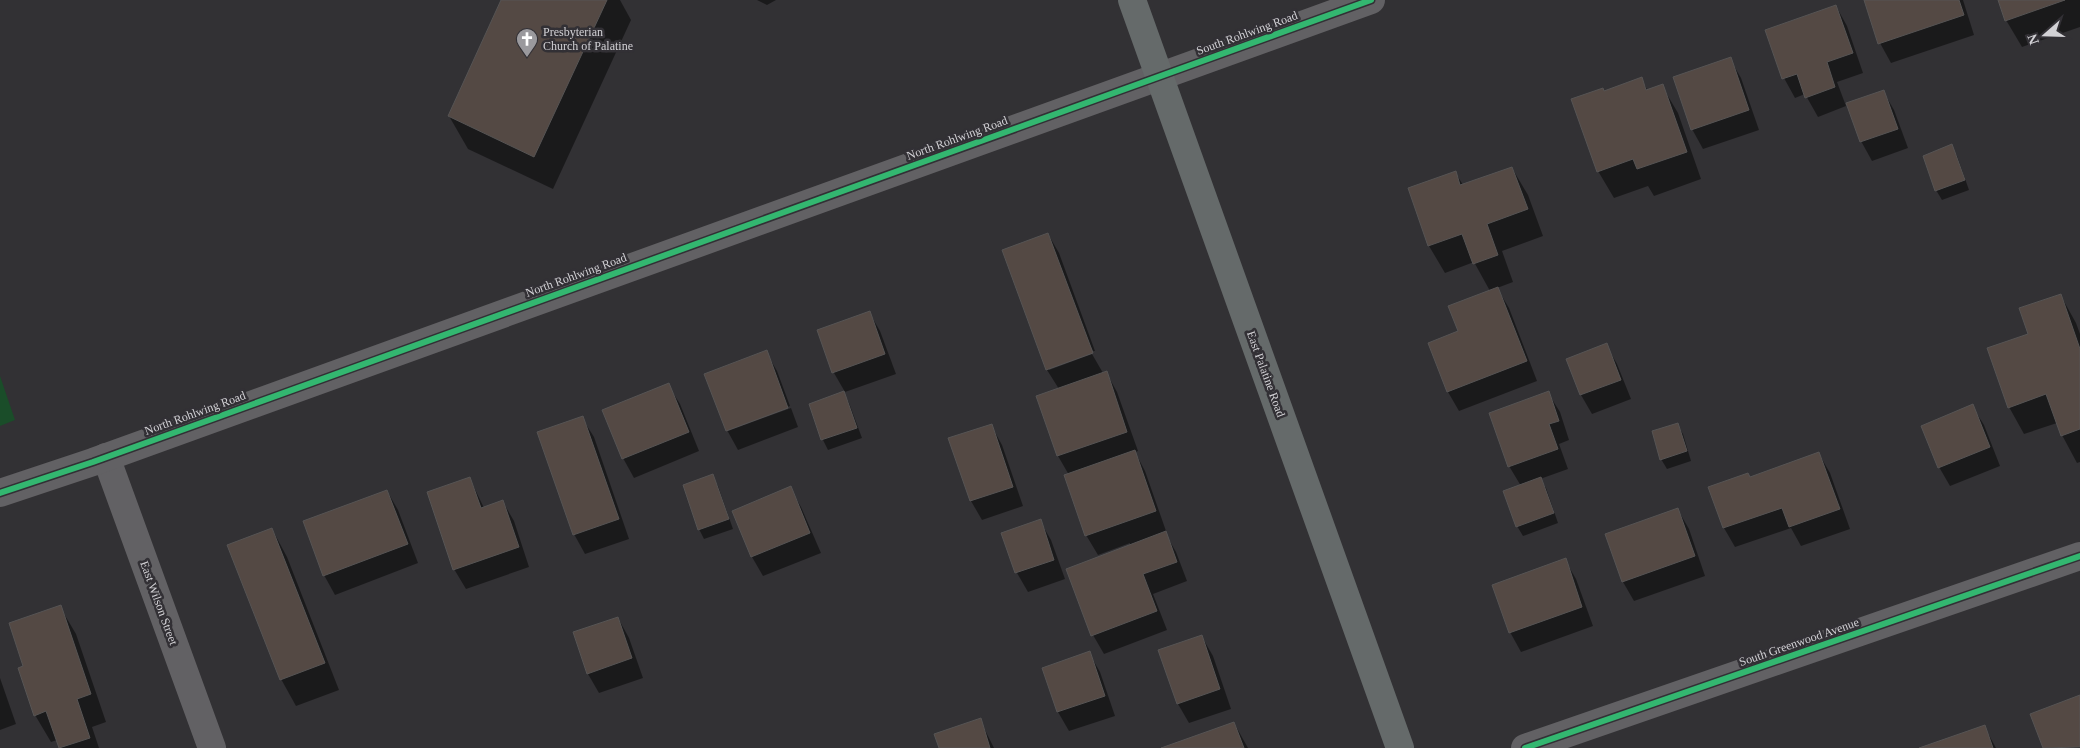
<svg xmlns="http://www.w3.org/2000/svg" width="2080" height="748" font-family="'Times New Roman',serif">
  <style>
    .green { fill: #1a4d29 }
    .shadow { fill: #0007 }
    .building { fill: #544944; stroke: #565454 }
    .lines { fill: none; stroke-linecap: round; stroke-linejoin: round }
    .street { stroke: #626164; stroke-width: 28 }
    .secondary { stroke: #626164; stroke-width: 28 }
    .primary { stroke: #656a6a; stroke-width: 28 }
    .cycleway-casing { stroke: #323035; stroke-width: 9 }
    .cycleway { stroke: #33b770; stroke-width: 6 }
    .labels { text-anchor: middle; dominant-baseline: central; stroke-width: 5; stroke-linejoin: round; paint-order: stroke }
    .poi-label { font-size: 12px; fill: #d2d1d5; stroke: #323035; text-anchor: start }
    .street-label { font-size: 12px; fill: #d2d1d5; stroke: #323035 }
  </style>
  <rect width="100%" height="100%" fill="#323134"/>
  <!-- green -->
  <path class="green" d="M0 376 15 420 0 426Z"/>
  <!-- shadow -->
  <g class="shadow">
    <path d="M503 0H620L631 20 553 189 468 149 449 116Z"/>
    <path d="M757 0H776L767 5Z"/>
    <path d="M1865 0H1963L1974 35 1891 63 1880 43Z"/>
    <path d="M1999 0H2080V27L2022 47 2006 20Z"/>
    <path d="M1836 6 1847 26 1863 73 1837 82 1846 106 1818 117 1805 94 1795 98 1784 78Z"/>
    <path d="M1730 59 1741 78 1759 130 1703 149 1692 129Z"/>
    <path d="M1641 79 1648 91 1662 86 1678 113 1701 179 1654 196 1648 186 1614 198 1598 171 1604 92Z"/>
    <path d="M1883 91 1894 110 1908 148 1872 161 1861 141Z"/>
    <path d="M1951 146 1957 156 1969 190 1942 200 1936 190Z"/>
    <path d="M1512 168 1528 195 1543 236 1502 251 1513 282 1497 288 1509 308 1537 381 1459 411 1448 392 1429 344 1460 332 1490 291 1474 262 1445 273 1429 246 1455 172 1463 185Z"/>
    <path d="M1048 234 1059 253 1095 351H1093L1091 347 1049 368V370L1092 354 1103 373 1106 372 1117 392 1138 451 1135 452 1145 471 1166 531H1164L1176 552 1187 581 1153 594 1167 630 1104 654 1093 635 1130 546V543L1098 555 1086 535 1069 475 1058 456 1038 396 1059 389 1047 370 1003 251Z"/>
    <path d="M2061 296 2076 323 2080 334V462L2077 463 2062 435 2057 423 2024 434 2009 407 2030 335Z"/>
    <path d="M869 312 880 331 896 374 845 392 834 373 818 331Z"/>
    <path d="M1606 345 1617 364 1631 399 1592 414 1581 395Z"/>
    <path d="M766 352 777 371 790 406 728 429V431L791 408 798 427 738 450 727 430Z"/>
    <path d="M668 385 680 404 699 451 634 478 623 458Z"/>
    <path d="M844 393 849 403 862 438 828 450 823 440 810 405Z"/>
    <path d="M1548 393 1560 412 1569 440 1559 444 1568 469 1540 479 1546 488 1558 523 1523 536 1517 526 1521 486 1509 466Z"/>
    <path d="M1972 406 1984 425 2000 466 1950 486 1939 467Z"/>
    <path d="M582 418 594 437 629 539 585 554 574 534Z"/>
    <path d="M991 425 1002 445 1023 506 982 520 971 501 950 439Z"/>
    <path d="M1677 425 1683 434 1691 461 1667 469 1661 459Z"/>
    <path d="M1819 454 1830 473 1850 529 1801 546 1791 528 1735 547 1724 528 1710 487 1750 478Z"/>
    <path d="M712 476 718 486 733 529 704 539 699 529Z"/>
    <path d="M470 479 484 508 503 502 514 521 529 567 466 589 454 569Z"/>
    <path d="M790 488 801 507 821 553 763 576 752 557 733 512Z"/>
    <path d="M387 491 398 510 418 563 335 595 324 575Z"/>
    <path d="M1678 510 1689 529 1705 576 1634 601 1623 582 1606 535Z"/>
    <path d="M1040 521 1051 540 1065 579 1028 592 1017 573 1003 534Z"/>
    <path d="M272 529 287 557 339 690 296 706 281 679Z"/>
    <path d="M1565 560 1576 579 1593 626 1521 652 1510 632Z"/>
    <path d="M60 607 76 634 106 722 92 727 99 748H60L57 740 51 742 35 715 25 667Z"/>
    <path d="M618 618 629 638 643 678 599 693 588 674Z"/>
    <path d="M1202 637 1213 656 1231 709 1189 723 1178 704Z"/>
    <path d="M1089 653 1100 672 1115 716 1069 731 1058 712 1043 668Z"/>
    <path d="M0 678 16 724 0 730Z"/>
    <path d="M2080 696V748H2045L2032 714Z"/>
    <path d="M980 720 994 748H940Z"/>
    <path d="M1234 723 1248 748H1165Z"/>
    <path d="M1984 726 1996 748H1923Z"/>
  </g>
  <!-- building -->
  <g class="building">
    <path d="M501 0H607L534 157 448 116Z"/>
    <path d="M1864 0H1959L1964 15 1878 44Z"/>
    <path d="M1998 0H2065L2005 21Z"/>
    <path d="M1836 5 1853 53 1827 62 1835 87 1805 98 1797 74 1782 79 1765 30Z"/>
    <path d="M1731 57 1749 110 1691 130 1673 77Z"/>
    <path d="M1642 77 1646 90 1663 84 1687 152 1637 169 1633 159 1597 172 1571 99 1603 88 1604 91Z"/>
    <path d="M1884 90 1898 129 1860 142 1846 103Z"/>
    <path d="M1952 144 1965 180 1935 191 1923 156Z"/>
    <path d="M1512 167 1528 209 1487 224 1498 255 1473 264 1462 234 1428 246 1408 188 1456 171 1460 185Z"/>
    <path d="M1048 233 1093 353 1046 370 1002 250Z"/>
    <path d="M1498 287 1527 361 1447 392 1428 343 1458 331 1448 306Z"/>
    <path d="M2061 294 2080 349V429L2061 436 2046 394 2008 408 1987 348 2028 334 2019 308Z"/>
    <path d="M870 311 885 354 832 373 817 330Z"/>
    <path d="M1607 343 1621 380 1580 395 1566 359Z"/>
    <path d="M767 350 788 408 726 431 704 374Z"/>
    <path d="M1107 371 1127 432 1057 456 1036 396Z"/>
    <path d="M669 383 689 432 622 459 602 410Z"/>
    <path d="M844 391 857 428 821 440 809 404Z"/>
    <path d="M1549 391 1559 421 1549 424 1558 449 1508 467 1489 413Z"/>
    <path d="M1973 404 1990 447 1938 468 1921 426Z"/>
    <path d="M583 416 619 519 573 535 537 432Z"/>
    <path d="M1678 423 1687 451 1660 460 1652 431Z"/>
    <path d="M992 424 1013 487 970 501 948 438Z"/>
    <path d="M1135 450 1156 511 1085 536 1064 475Z"/>
    <path d="M1819 452 1840 509 1789 527 1782 508 1723 528 1708 487 1748 473 1750 477Z"/>
    <path d="M713 474 729 519 698 530 683 485Z"/>
    <path d="M470 477 481 508 503 500 519 547 453 570 427 492Z"/>
    <path d="M1541 477 1554 513 1516 527 1503 491Z"/>
    <path d="M791 486 810 533 751 557 732 511Z"/>
    <path d="M387 490 408 544 323 576 303 521Z"/>
    <path d="M1678 508 1695 556 1622 582 1605 534Z"/>
    <path d="M1041 519 1054 560 1015 573 1001 533Z"/>
    <path d="M272 528 325 663 280 680 227 545Z"/>
    <path d="M1166 531 1177 562 1143 574 1157 611 1091 636 1066 569Z"/>
    <path d="M1566 558 1582 607 1509 633 1492 585Z"/>
    <path d="M61 605 91 694 77 699 90 738 59 748 46 711 34 716 18 668 23 666 9 623Z"/>
    <path d="M618 617 632 658 587 674 573 632Z"/>
    <path d="M1202 635 1220 689 1177 704 1158 650Z"/>
    <path d="M1090 651 1105 696 1057 712 1042 668Z"/>
    <path d="M2080 695V747L2043 748 2030 714Z"/>
    <path d="M981 718 990 748H939L934 734Z"/>
    <path d="M1234 722 1244 748H1161Z"/>
    <path d="M1985 725 1993 748H1919Z"/>
  </g>
  <g class="lines">
    <!-- street -->
    <g class="street">
      <path d="M106 457 212 748"/>
      <path d="M1525 748 2080 556"/>
    </g>
    <!-- secondary -->
    <path class="secondary" d="M0 493 93 462 1371 0"/>
    <!-- primary -->
    <path class="primary" d="M1132 0 1400 748"/>
    <!-- cycleway casing -->
    <g class="cycleway-casing">
      <g id="cycleway">
        <path d="M0 493 93 462 1371 0"/>
        <path d="M1525 748 2080 556"/>
      </g>
    </g>
    <!-- cycleway -->
    <use href="#cycleway" class="cycleway"/>
  </g>
  <!-- icons -->
  <defs>
    <g id="church-pin" transform="scale(1.125)"><path d="M0 17L-7.5 6A9.5 9.5 0 1 1 7.5 6Z" fill="#9a999d" stroke="#323035"/><path d="M-1.2-6h2.4v3.5h3.3v2.4h-3.3V6h-2.4V-.1h-3.3v-2.4h3.3Z" fill="#fff"/></g>
  </defs>
  <g fill-rule="evenodd">
    <use href="#church-pin" x="527" y="39"/>
  </g>
  <g class="labels">
    <!-- poi labels -->
    <g class="poi-label">
      <text x="543" y="32">Presbyterian<tspan x="543" dy="14">Church of Palatine</tspan></text>
    </g>
    <!-- street labels -->
    <g class="street-label">
      <text transform="translate(1247 33) rotate(-20)">South Rohlwing Road</text>
      <text transform="translate(957 138) rotate(-20)">North Rohlwing Road</text>
      <text transform="translate(576 275) rotate(-20)">North Rohlwing Road</text>
      <text transform="translate(1266 374) rotate(70)">East Palatine Road</text>
      <text transform="translate(195 413) rotate(-20)">North Rohlwing Road</text>
      <text transform="translate(159 603) rotate(70)">East Wilson Street</text>
      <text transform="translate(1799 642) rotate(-19)">South Greenwood Avenue</text>
    </g>
  </g>
  <!-- north arrow -->
  <g transform="translate(2045 35) rotate(250)" stroke="#323035" stroke-width="4" paint-order="stroke">
  <path d="M0-4L9 19L0 12L-9 19Z" fill="#d2d1d5"/>
  <text y="-8" font-size="14" font-weight="bold" text-anchor="middle" fill="#d2d1d5">N</text>
  </g>
</svg>
